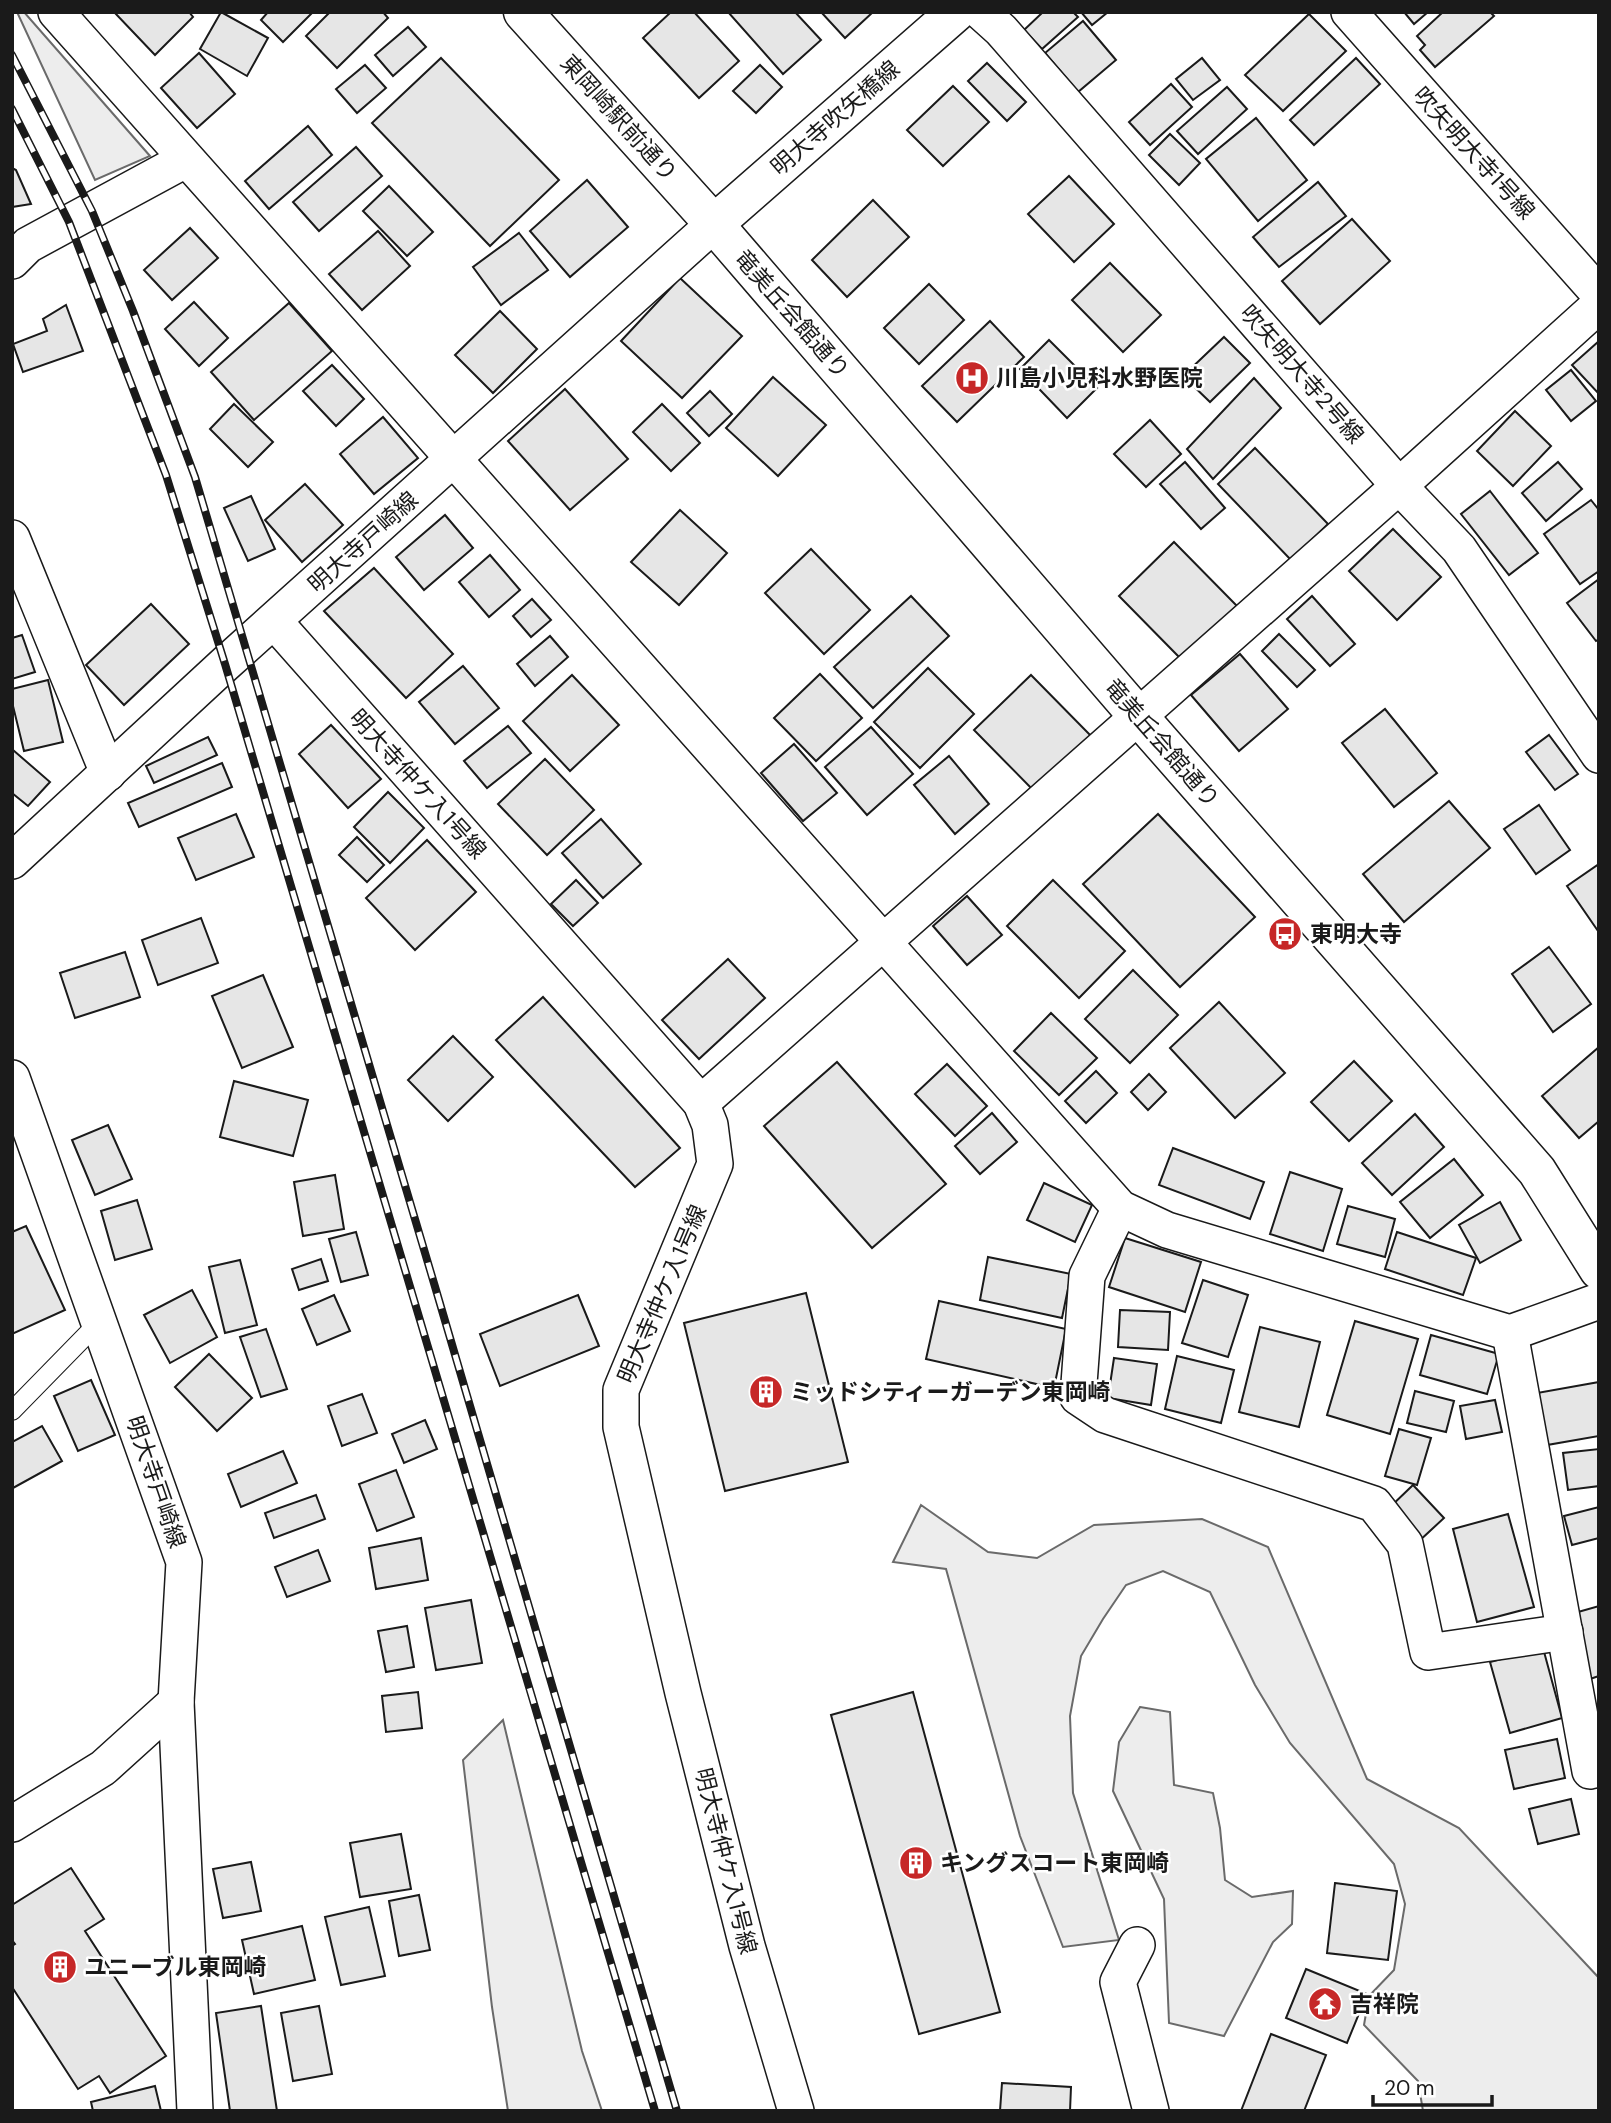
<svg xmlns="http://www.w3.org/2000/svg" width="1611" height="2123" font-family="'DM Sans','Noto Sans JP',sans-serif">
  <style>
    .green { fill: #ededed; stroke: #6a6a6a; stroke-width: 2 }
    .building { fill: #e6e6e6; stroke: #1a1a1a; stroke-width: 2 }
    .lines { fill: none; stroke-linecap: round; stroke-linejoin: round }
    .service-casing { stroke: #1a1a1a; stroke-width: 20 }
    .minor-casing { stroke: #1a1a1a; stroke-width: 38 }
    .tertiary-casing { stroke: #1a1a1a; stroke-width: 41 }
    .service { stroke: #fff; stroke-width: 18 }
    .minor { stroke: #fff; stroke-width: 35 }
    .tertiary { stroke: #fff; stroke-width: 38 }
    .rail-casing { stroke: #1a1a1a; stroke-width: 8 }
    .rail { stroke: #fff; stroke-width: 5; stroke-dasharray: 16; stroke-linecap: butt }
    .labels { text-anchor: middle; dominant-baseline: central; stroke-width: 5; stroke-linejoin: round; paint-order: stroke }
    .street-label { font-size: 23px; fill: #1a1a1a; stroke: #fff }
    .poi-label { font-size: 23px; font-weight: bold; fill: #1a1a1a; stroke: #fff; text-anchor: start }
  </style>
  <rect width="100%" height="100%" fill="#fff"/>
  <!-- green -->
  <g class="green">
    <path d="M17 12H24L150 156 95 180Z"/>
    <path d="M921 1505 988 1552 1037 1558 1094 1525 1202 1519 1268 1547 1367 1779 1459 1828 1599 1978V2111H1423L1418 2081 1364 2025 1369 1996 1394 1970 1405 1904 1394 1864 1290 1743 1255 1685 1210 1592 1163 1571 1126 1585 1103 1619 1081 1656 1070 1716 1073 1793 1119 1940 1063 1947 1020 1836 946 1569 893 1562Z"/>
    <path d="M1140 1707 1170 1712 1174 1785 1213 1793 1220 1828 1225 1880 1252 1897 1293 1891 1292 1924 1273 1942 1224 2036 1169 2023 1164 1899 1113 1791 1119 1742Z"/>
    <path d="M503 1720 582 2051 602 2111H508L492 2007 463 1760Z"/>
  </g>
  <!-- building -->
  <g class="building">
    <path d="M114 12H189L193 17 155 55Z"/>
    <path d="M221 12 268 38 247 76 200 49Z"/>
    <path d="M268 12H313L283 42 261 20Z"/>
    <path d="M330 12H383L388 18 337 68 306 36Z"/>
    <path d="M671 12H694L739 61 699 98 643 38Z"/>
    <path d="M728 12H795L821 40 783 74Z"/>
    <path d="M821 12H873L845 38Z"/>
    <path d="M1043 12H1073L1078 17 1042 49 1024 30Z"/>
    <path d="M1081 12H1108L1092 25Z"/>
    <path d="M1404 12H1428L1414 24Z"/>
    <path d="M1443 12H1490L1494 16 1435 67 1420 50 1425 45 1417 36Z"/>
    <path d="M1309 14 1346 51 1283 111 1245 75Z"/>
    <path d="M1083 21 1116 60 1078 92 1045 53Z"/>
    <path d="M408 27 426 47 393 76 375 55Z"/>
    <path d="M199 53 235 94 197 128 161 88Z"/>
    <path d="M441 58 559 180 490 246 372 123Z"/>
    <path d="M1202 58 1220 80 1193 100 1176 79Z"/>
    <path d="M1356 58 1380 84 1314 145 1290 120Z"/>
    <path d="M987 63 1026 102 1007 121 968 81Z"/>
    <path d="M365 65 386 88 357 113 336 89Z"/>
    <path d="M760 65 782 87 756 113 733 91Z"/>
    <path d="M1171 84 1192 107 1150 145 1129 122Z"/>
    <path d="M953 86 989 122 943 166 907 130Z"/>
    <path d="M1227 87 1247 109 1198 154 1177 131Z"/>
    <path d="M1256 118 1307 180 1258 221 1206 159Z"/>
    <path d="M308 126 332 155 269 209 245 181Z"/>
    <path d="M1170 134 1200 163 1179 185 1149 155Z"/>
    <path d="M356 147 382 176 319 231 293 202Z"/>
    <path d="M12 168 16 170 31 204 12 207Z"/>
    <path d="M1069 176 1114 224 1074 262 1028 214Z"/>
    <path d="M587 180 628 227 570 277 530 231Z"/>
    <path d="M1318 182 1346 216 1279 267 1253 237Z"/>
    <path d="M389 186 433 232 407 256 363 211Z"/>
    <path d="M873 200 909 237 847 297 812 260Z"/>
    <path d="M1352 219 1390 261 1320 324 1282 281Z"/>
    <path d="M190 228 218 258 172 300 144 270Z"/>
    <path d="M378 231 410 266 362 310 329 274Z"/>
    <path d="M519 233 548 270 501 305 473 267Z"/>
    <path d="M1110 263 1161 315 1123 352 1072 300Z"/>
    <path d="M680 278 742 336 682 398 621 341Z"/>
    <path d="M929 284 964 320 919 364 884 328Z"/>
    <path d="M194 302 228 338 199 366 165 329Z"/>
    <path d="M289 303 332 351 254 420 211 372Z"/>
    <path d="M66 305 83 351 23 372 13 344 47 331 43 319Z"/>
    <path d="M500 311 537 349 493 393 455 355Z"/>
    <path d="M990 321 1024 357 957 422 922 386Z"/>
    <path d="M1224 337 1250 363 1210 402 1183 376Z"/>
    <path d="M1049 340 1097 388 1067 418 1020 369Z"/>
    <path d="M1599 341V394L1572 365Z"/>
    <path d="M332 365 364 399 336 426 303 391Z"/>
    <path d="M1571 370 1596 401 1571 421 1546 390Z"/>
    <path d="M773 377 826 425 778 476 726 428Z"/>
    <path d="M1254 378 1281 408 1213 479 1187 449Z"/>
    <path d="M565 389 628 459 570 510 508 441Z"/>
    <path d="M710 391 732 414 709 436 687 413Z"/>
    <path d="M234 404 273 442 248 467 210 429Z"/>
    <path d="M662 404 700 443 671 471 633 432Z"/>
    <path d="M1515 411 1551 446 1513 486 1477 451Z"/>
    <path d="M383 417 418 458 374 494 340 454Z"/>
    <path d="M1150 420 1181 454 1146 487 1114 454Z"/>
    <path d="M1255 448 1328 524 1291 560 1218 484Z"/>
    <path d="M1185 462 1225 508 1201 529 1160 484Z"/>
    <path d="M1558 462 1582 489 1546 521 1522 493Z"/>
    <path d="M305 484 343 525 302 562 265 520Z"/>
    <path d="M1490 491 1538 553 1509 575 1461 514Z"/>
    <path d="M251 496 275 549 248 561 224 508Z"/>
    <path d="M1591 500 1599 510V571L1580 584 1544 534Z"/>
    <path d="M680 510 727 553 679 605 631 562Z"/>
    <path d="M445 515 473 548 424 590 396 557Z"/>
    <path d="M1393 529 1441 577 1397 620 1349 571Z"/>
    <path d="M1174 542 1237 606 1182 660 1119 596Z"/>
    <path d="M811 549 870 610 824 654 765 593Z"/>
    <path d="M490 555 520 590 489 617 459 582Z"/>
    <path d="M374 568 453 654 406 698 324 611Z"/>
    <path d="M1599 579V639L1596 641 1567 603Z"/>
    <path d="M911 596 949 636 873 708 834 667Z"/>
    <path d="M1312 596 1355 644 1330 666 1287 619Z"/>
    <path d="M532 599 551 620 531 637 513 616Z"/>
    <path d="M151 604 189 644 124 705 86 665Z"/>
    <path d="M1279 634 1315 670 1297 687 1262 651Z"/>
    <path d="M22 635 35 672 12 679V638Z"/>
    <path d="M550 636 568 657 535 686 517 664Z"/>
    <path d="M1240 654 1288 709 1239 751 1191 695Z"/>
    <path d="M463 666 499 708 455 744 419 702Z"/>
    <path d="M928 668 974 714 920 768 874 722Z"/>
    <path d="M820 674 862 718 816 761 774 718Z"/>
    <path d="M572 675 619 725 570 771 523 721Z"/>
    <path d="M1031 675 1095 740 1038 795 974 730Z"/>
    <path d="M48 680 63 742 24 751 12 702V689Z"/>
    <path d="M1385 709 1437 773 1394 807 1342 743Z"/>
    <path d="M331 725 381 779 348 808 299 754Z"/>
    <path d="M508 726 531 753 487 788 464 761Z"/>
    <path d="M871 727 913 774 867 815 825 767Z"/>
    <path d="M1549 735 1578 774 1555 790 1526 752Z"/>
    <path d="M208 737 217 755 154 783 146 766Z"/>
    <path d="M794 744 837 793 803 821 761 773Z"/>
    <path d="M13 750 50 782 28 806 12 793Z"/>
    <path d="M949 756 989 804 955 834 914 785Z"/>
    <path d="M545 759 594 810 547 855 498 804Z"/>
    <path d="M222 763 232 787 139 827 128 803Z"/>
    <path d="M388 792 424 828 390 863 354 827Z"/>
    <path d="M1449 801 1490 848 1404 922 1363 874Z"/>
    <path d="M1539 805 1570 850 1536 874 1504 829Z"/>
    <path d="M236 814 254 857 196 880 178 838Z"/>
    <path d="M1158 814 1255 917 1180 987 1083 884Z"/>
    <path d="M601 819 641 864 603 898 562 853Z"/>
    <path d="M357 837 384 865 367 882 339 855Z"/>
    <path d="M427 840 476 892 415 950 366 898Z"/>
    <path d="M1599 864V930L1598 931 1567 886Z"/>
    <path d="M576 880 598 903 573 926 551 904Z"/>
    <path d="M1053 880 1125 951 1079 998 1007 926Z"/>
    <path d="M967 896 1002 935 967 965 933 926Z"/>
    <path d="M201 918 218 963 158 985 142 940Z"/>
    <path d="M1549 947 1591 1004 1553 1032 1512 974Z"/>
    <path d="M125 952 140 997 75 1018 60 973Z"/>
    <path d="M728 959 765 998 699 1059 662 1020Z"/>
    <path d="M1133 970 1178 1015 1130 1063 1085 1019Z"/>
    <path d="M263 975 293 1047 242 1068 212 996Z"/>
    <path d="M543 997 680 1148 635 1187 496 1040Z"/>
    <path d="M1219 1002 1285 1073 1235 1118 1170 1048Z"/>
    <path d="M1051 1013 1097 1058 1059 1095 1014 1051Z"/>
    <path d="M453 1036 493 1077 448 1121 408 1080Z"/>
    <path d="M1599 1047V1121L1579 1138 1542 1096Z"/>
    <path d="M1354 1061 1392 1101 1349 1141 1311 1102Z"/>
    <path d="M837 1062 946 1184 872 1248 764 1126Z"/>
    <path d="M947 1064 987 1106 955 1136 915 1094Z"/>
    <path d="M1096 1071 1117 1093 1086 1123 1065 1101Z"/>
    <path d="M1149 1074 1166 1092 1148 1110 1131 1092Z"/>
    <path d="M234 1081 308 1100 293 1156 220 1137Z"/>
    <path d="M992 1113 1017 1142 980 1174 955 1146Z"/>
    <path d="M1415 1114 1444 1147 1392 1195 1362 1163Z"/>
    <path d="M108 1125 132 1179 95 1195 72 1140Z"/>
    <path d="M1173 1148 1264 1182 1250 1219 1159 1185Z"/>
    <path d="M1454 1159 1483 1195 1430 1238 1400 1202Z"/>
    <path d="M1290 1172 1342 1189 1323 1251 1270 1234Z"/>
    <path d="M335 1175 344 1229 303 1236 294 1182Z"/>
    <path d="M1044 1183 1092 1205 1075 1242 1027 1220Z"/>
    <path d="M137 1200 152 1249 115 1260 101 1211Z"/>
    <path d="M1500 1202 1521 1240 1480 1263 1459 1225Z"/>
    <path d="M1348 1206 1395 1219 1385 1257 1337 1244Z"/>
    <path d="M26 1226 65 1310 12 1334V1232Z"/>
    <path d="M356 1232 368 1275 341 1282 329 1239Z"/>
    <path d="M1397 1232 1476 1258 1463 1295 1385 1269Z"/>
    <path d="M1125 1238 1201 1262 1185 1312 1109 1287Z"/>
    <path d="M988 1257 1071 1274 1062 1318 980 1300Z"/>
    <path d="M321 1259 328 1281 299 1290 292 1269Z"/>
    <path d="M240 1260 257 1325 225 1333 209 1267Z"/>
    <path d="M1203 1280 1248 1295 1228 1357 1182 1343Z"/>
    <path d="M192 1290 217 1337 170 1363 144 1315Z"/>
    <path d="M806 1293 848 1462 725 1491 684 1323Z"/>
    <path d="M334 1295 350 1331 317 1345 302 1309Z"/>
    <path d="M578 1295 599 1346 500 1386 480 1334Z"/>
    <path d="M939 1301 1066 1329 1054 1388 926 1359Z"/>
    <path d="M1120 1310 1170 1312 1168 1350 1118 1347Z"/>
    <path d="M1355 1321 1418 1339 1390 1434 1327 1415Z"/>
    <path d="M1260 1327 1320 1342 1299 1427 1239 1412Z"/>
    <path d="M266 1329 287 1389 261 1397 240 1337Z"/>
    <path d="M1431 1335 1499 1354 1487 1394 1420 1375Z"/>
    <path d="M209 1354 252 1398 217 1431 175 1387Z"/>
    <path d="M1177 1356 1234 1370 1221 1423 1165 1409Z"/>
    <path d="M1114 1358 1157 1364 1151 1405 1108 1398Z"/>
    <path d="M91 1380 115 1435 78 1451 54 1396Z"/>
    <path d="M1599 1382V1436L1547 1445 1537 1393Z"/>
    <path d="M1415 1391 1454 1401 1446 1432 1407 1423Z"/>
    <path d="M362 1394 377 1433 342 1446 328 1406Z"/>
    <path d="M1495 1400 1502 1432 1466 1439 1460 1406Z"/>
    <path d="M425 1420 437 1449 404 1463 392 1434Z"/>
    <path d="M42 1426 62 1461 13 1488 12 1442Z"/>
    <path d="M1399 1429 1431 1438 1417 1485 1385 1476Z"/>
    <path d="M1599 1449V1486L1568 1490 1563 1453Z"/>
    <path d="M283 1451 297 1483 241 1507 228 1474Z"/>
    <path d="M396 1470 414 1517 377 1531 359 1484Z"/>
    <path d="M1413 1485 1444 1518 1418 1542 1387 1510Z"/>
    <path d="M316 1495 325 1519 274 1538 265 1513Z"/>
    <path d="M1599 1507V1538L1572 1545 1564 1516Z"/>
    <path d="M1508 1514 1534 1607 1477 1622 1453 1529Z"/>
    <path d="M421 1538 428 1580 376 1589 369 1548Z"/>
    <path d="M318 1550 330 1581 287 1597 275 1567Z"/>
    <path d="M471 1600 482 1663 436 1670 425 1608Z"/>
    <path d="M1599 1606V1676L1590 1679 1571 1614Z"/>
    <path d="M407 1626 414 1667 386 1672 378 1631Z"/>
    <path d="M1543 1648 1562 1718 1510 1733 1490 1662Z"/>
    <path d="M418 1692 422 1728 386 1732 382 1696Z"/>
    <path d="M913 1692 1000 2012 919 2034 831 1715Z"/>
    <path d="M1557 1739 1565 1778 1514 1789 1505 1750Z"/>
    <path d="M1571 1799 1579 1834 1538 1844 1529 1809Z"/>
    <path d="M401 1834 411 1889 360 1897 350 1843Z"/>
    <path d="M251 1862 261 1911 223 1918 213 1869Z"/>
    <path d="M71 1868 104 1919 85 1931 166 2056 110 2093 99 2076 78 2089 12 1987V1946L15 1944 12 1940V1905Z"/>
    <path d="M1335 1883 1397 1891 1388 1960 1327 1953Z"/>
    <path d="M419 1895 430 1950 399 1956 389 1901Z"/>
    <path d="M369 1907 385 1976 341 1985 325 1917Z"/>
    <path d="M302 1926 315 1980 254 1994 242 1940Z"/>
    <path d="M1306 1969 1367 1994 1347 2043 1286 2018Z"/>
    <path d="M261 2006 277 2111H230L216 2013Z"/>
    <path d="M319 2006 332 2074 293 2081 281 2013Z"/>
    <path d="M1271 2034 1326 2055 1304 2111H1241Z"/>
    <path d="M1002 2083 1071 2087 1070 2111H1000Z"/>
    <path d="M155 2086 161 2111H93L91 2102Z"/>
  </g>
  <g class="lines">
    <!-- service casing -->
    <g class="service-casing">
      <path id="service" d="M12 1411 100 1321"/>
    </g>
    <!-- minor casing -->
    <g class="minor-casing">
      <g id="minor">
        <path d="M56 12 1120 1208 1167 1230 1510 1333 1599 1301"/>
        <path d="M981 12 1001 30 1399 486 1459 549 1599 755"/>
        <path d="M1349 12 1599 294"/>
        <path d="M12 261 28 245 185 160"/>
        <path d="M12 538 108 773"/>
        <path d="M274 621 701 1103 710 1125 715 1164 621 1390V1427L683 1693 747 1946 796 2111"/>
        <path d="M12 861 225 664 714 224"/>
        <path d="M12 1078 184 1562 176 1702 195 2111"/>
        <path d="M701 1103 1399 486 1599 305"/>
        <path d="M1120 1208 1087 1276 1078 1397 1105 1415 1374 1504 1405 1544 1428 1652 1565 1632"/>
        <path d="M1510 1333 1590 1771 1599 1769"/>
        <path d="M12 1824 103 1768 176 1702"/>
        <path d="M1137 1945 1118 1982 1151 2111"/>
      </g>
    </g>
    <!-- tertiary casing -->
    <g class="tertiary-casing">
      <g id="tertiary">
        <path d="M523 12 714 224 1138 716 1537 1171 1599 1270"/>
        <path d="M714 224 956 12"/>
      </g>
    </g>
    <!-- service -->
    <use href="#service" class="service"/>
    <!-- minor -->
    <use href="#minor" class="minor"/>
    <!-- tertiary -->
    <use href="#tertiary" class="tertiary"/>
    <!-- rail casing -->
    <g class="rail-casing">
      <g id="rail">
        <path d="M12 55 92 211 133 311 195 477 436 1290 677 2111"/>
        <path d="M12 109 69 222 166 475 225 664 655 2111"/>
      </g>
    </g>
    <!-- rail -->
    <use href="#rail" class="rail"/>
  </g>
  <!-- icons -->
  <defs>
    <g id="hospital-disc" transform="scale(1.75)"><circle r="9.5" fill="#c62828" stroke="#fff"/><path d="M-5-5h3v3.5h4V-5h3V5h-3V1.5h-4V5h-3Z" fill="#fff"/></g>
    <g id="bus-disc" transform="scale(1.75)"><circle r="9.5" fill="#c62828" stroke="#fff"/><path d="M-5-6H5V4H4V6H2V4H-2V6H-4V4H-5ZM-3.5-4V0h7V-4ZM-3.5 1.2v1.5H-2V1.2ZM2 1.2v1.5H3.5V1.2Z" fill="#fff"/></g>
    <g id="building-disc" transform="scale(1.75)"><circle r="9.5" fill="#c62828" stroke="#fff"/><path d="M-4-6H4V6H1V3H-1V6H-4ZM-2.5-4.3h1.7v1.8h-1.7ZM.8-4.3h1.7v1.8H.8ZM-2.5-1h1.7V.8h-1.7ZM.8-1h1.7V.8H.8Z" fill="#fff"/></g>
    <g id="temple-disc" transform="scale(1.75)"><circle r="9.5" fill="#c62828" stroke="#fff"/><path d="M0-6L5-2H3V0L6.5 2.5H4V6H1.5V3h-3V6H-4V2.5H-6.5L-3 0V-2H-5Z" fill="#fff"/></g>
  </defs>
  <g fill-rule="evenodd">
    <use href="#hospital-disc" x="972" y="378"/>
    <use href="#bus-disc" x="1285" y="934"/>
    <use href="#building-disc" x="766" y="1392"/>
    <use href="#building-disc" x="916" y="1863"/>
    <use href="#building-disc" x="60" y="1967"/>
    <use href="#temple-disc" x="1325" y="2004"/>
  </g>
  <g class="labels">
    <!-- street labels -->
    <g class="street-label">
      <text transform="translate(619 118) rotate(48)">東岡崎駅前通り</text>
      <text transform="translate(835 118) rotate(-41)">明大寺吹矢橋線</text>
      <text transform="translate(1474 153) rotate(48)">吹矢明大寺1号線</text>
      <text transform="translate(792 314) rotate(49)">竜美丘会館通り</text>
      <text transform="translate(1302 374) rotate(49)">吹矢明大寺2号線</text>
      <text transform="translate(363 542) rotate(-42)">明大寺戸崎線</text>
      <text transform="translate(1162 743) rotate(49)">竜美丘会館通り</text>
      <text transform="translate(418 784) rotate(48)">明大寺仲ケ入1号線</text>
      <text transform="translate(662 1294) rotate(-67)">明大寺仲ケ入1号線</text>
      <text transform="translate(156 1482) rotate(71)">明大寺戸崎線</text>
      <text transform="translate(726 1861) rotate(76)">明大寺仲ケ入1号線</text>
    </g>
    <!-- poi labels -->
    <g class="poi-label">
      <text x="996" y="378">川島小児科水野医院</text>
      <text x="1310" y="934">東明大寺</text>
      <text x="790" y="1392">ミッドシティーガーデン東岡崎</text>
      <text x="940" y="1863">キングスコート東岡崎</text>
      <text x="84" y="1967">ユニーブル東岡崎</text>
      <text x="1350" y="2004">吉祥院</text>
    </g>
  </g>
  <!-- border -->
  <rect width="1611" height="2123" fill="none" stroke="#1a1a1a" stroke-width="28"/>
  <!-- scale -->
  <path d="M1373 2095v10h119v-10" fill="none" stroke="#1a1a1a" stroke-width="3.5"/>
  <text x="1384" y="2095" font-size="21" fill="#1a1a1a" stroke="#ffffff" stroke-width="5" paint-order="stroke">20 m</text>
</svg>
